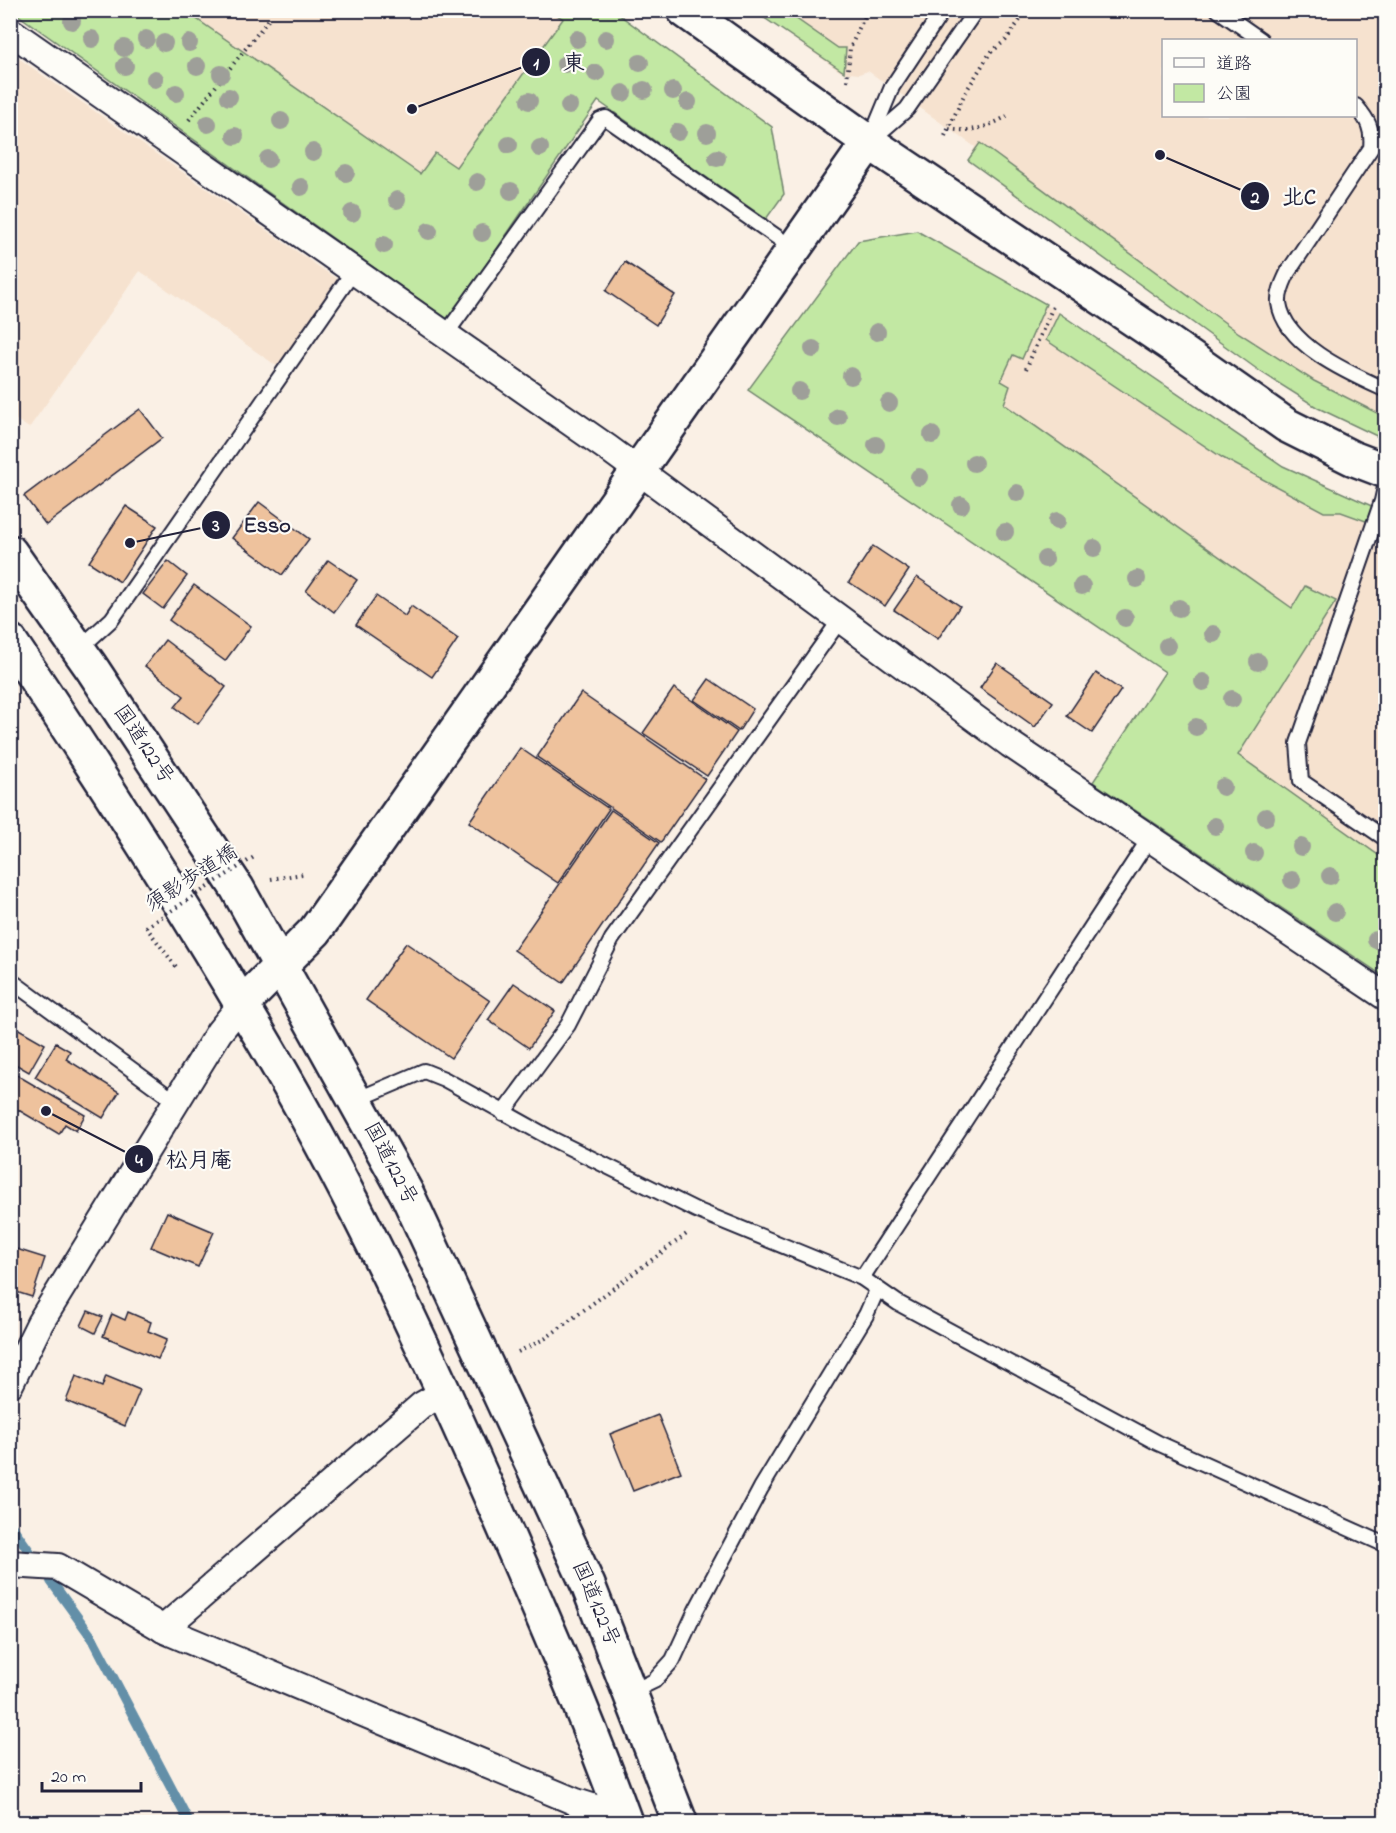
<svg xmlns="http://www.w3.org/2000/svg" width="1396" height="1833" font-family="'Indie Flower','Klee One',sans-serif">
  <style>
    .built { fill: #f6e2cf; fill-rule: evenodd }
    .green { fill: #c2e8a3; stroke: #72856f; stroke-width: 1.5 }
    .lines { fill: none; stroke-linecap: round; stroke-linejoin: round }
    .stream { stroke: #638fa8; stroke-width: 10 }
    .building { fill: #eec29d; stroke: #22223b; stroke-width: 1.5 }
    .lane-casing { stroke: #22223b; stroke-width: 18 }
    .street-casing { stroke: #22223b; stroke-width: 30 }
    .secondary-casing { stroke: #22223b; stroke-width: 38 }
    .highway-casing { stroke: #22223b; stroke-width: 38 }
    .path { stroke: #22223b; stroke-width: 4; stroke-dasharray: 1.5 4.5; stroke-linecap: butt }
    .lane { stroke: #fdfcf7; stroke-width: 14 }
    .street { stroke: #fdfcf7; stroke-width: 26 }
    .secondary { stroke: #fdfcf7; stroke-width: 33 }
    .highway { stroke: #fdfcf7; stroke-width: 33 }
    .path-bridge { stroke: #22223b; stroke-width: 4; stroke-dasharray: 1.5 4.5; stroke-linecap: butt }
    .tree { fill: #9e9f99 }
    .labels { text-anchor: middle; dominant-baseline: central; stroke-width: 4.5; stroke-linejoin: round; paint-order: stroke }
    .street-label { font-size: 21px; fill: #22223b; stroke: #fdfcf7 }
    .leader { fill: none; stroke: #22223b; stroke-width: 2 }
    .callout-dot { fill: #22223b; stroke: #fdfcf7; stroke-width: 2 }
    .mark-label { font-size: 18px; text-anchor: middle; font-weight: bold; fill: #fff }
    .callout-label { font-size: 22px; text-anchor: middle; font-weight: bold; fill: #22223b; stroke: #fdfcf7; stroke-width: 4.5; stroke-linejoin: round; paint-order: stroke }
  </style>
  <rect width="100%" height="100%" fill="#faf0e5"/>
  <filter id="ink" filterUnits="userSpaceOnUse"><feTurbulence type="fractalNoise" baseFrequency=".0167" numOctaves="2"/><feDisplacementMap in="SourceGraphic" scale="12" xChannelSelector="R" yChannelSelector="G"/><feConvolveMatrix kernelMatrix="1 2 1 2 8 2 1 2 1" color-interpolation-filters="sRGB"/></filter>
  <g filter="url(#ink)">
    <!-- built -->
    <g class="built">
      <path d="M185 11H569L441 188Z"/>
      <path d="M754 11H1385V440L1318 408 1261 372 968 160 975 147 868 71 859 74 841 72ZM1164 40H1356V116H1164Z"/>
      <path d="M11 53 338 280 277 366 140 271 29 428 11 416Z"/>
      <path d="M966 257 1059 313 1283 466 1385 512V860L1238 756 1303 653 889 369Z"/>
    </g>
    <!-- green -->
    <g class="green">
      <path d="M11 10 185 11 420 174 435 153 456 167 563 19 551 11H614L772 127 784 194 766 219 598 101 448 320Z"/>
      <path d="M754 11H785L838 48H846L844 72Z"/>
      <path d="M980 143 1239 333 1314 381 1385 417V440L1318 408 1261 372 968 160Z"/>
      <path d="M917 231 1046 304 1022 359 1013 355 1001 381 1010 386 1004 404 1292 608 1305 586 1336 601 1238 755 1385 860V977L1093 782 1165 672 748 390 858 241Z"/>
      <path d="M1059 313 1283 466 1385 512V528L1341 512H1324L1223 458 1046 340Z"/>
    </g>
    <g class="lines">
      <!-- stream -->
      <g class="stream">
        <path d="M10 1524 32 1555"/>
        <path d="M51 1581 93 1639 189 1822"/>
      </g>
    </g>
    <!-- building -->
    <g class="building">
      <path d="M625 262 675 295 656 325 606 291Z"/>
      <path d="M140 409 162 438 46 525 24 496Z"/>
      <path d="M259 502 309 539 282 575 232 538Z"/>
      <path d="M126 506 157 526 120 582 89 562Z"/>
      <path d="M873 546 909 570 885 606 849 582Z"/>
      <path d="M328 560 357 580 334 612 306 591Z"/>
      <path d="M168 561 187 576 163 609 143 594Z"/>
      <path d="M917 577 960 606 938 639 894 610Z"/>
      <path d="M194 585 251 626 225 661 169 620Z"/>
      <path d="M376 596 405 616 411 606 458 639 432 677 356 625Z"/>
      <path d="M165 640 226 687 198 724 175 707 184 696 145 666Z"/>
      <path d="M997 663 1053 702 1035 727 980 688Z"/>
      <path d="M1096 673 1121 690 1092 733 1067 716Z"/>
      <path d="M709 679 753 709 739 731 694 700Z"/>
      <path d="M674 688 737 732 707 776 643 733Z"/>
      <path d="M581 693 705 779 661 842 537 757Z"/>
      <path d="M520 748 609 809 558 883 469 822Z"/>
      <path d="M611 810 659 843 563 983 514 950Z"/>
      <path d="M406 943 490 1001 451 1058 366 1000Z"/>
      <path d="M514 983 555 1011 529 1048 488 1020Z"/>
      <path d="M10 1024 45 1044 29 1072 10 1061Z"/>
      <path d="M56 1043 70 1051 66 1059 119 1092 103 1118 35 1077Z"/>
      <path d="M10 1071 85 1115 76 1131 65 1124 59 1134 10 1105Z"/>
      <path d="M167 1212 214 1232 198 1267 151 1247Z"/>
      <path d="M10 1247 45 1258 32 1297 10 1290Z"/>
      <path d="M88 1311 103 1317 95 1333 81 1326Z"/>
      <path d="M128 1312 151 1322 148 1331 167 1339 158 1359 103 1336 112 1314 125 1320Z"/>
      <path d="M76 1376 102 1387 106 1376 140 1390 125 1426 66 1401Z"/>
      <path d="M658 1415 681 1472 633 1491 610 1434Z"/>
    </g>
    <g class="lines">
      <!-- lane casing -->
      <g class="lane-casing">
        <g id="lane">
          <path d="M1218 10 1261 40"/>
          <path d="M1356 106C1368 120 1373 129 1371 148L1288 272C1284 281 1278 292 1279 303 1285 346 1351 374 1386 390"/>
          <path d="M870 140 892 87 943 10"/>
          <path d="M869 142 907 109 976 10"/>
          <path d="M446 334 600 120 606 118 794 249"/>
          <path d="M1386 483 1382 501 1298 743 1301 781 1386 839"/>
          <path d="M79 649 112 619 355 269"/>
          <path d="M10 980 176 1102"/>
          <path d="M356 1100 424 1071 444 1079 552 1139 696 1210 862 1278 898 1303 1158 1443 1386 1545"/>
          <path d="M503 1113 568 1025 612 939 840 620"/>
          <path d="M862 1278 1149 839"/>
          <path d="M631 1692 654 1681 673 1660 696 1610 761 1488 866 1315 877 1290"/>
        </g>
      </g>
      <!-- street casing -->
      <g class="street-casing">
        <g id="street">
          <path d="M10 31 609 449 1010 744 1386 997"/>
          <path d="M10 1384 40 1323 219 1032 241 1005"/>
          <path d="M10 1564 58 1567 167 1631 576 1802 598 1809 619 1807"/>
          <path d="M163 1629 422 1405 445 1392"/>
        </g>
      </g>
      <!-- secondary casing -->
      <g class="secondary-casing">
        <g id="secondary">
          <path d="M684 10 869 142 1169 343 1286 425 1352 458 1386 471"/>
          <path d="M241 1005 315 931 869 142"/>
        </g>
      </g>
      <!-- highway casing -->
      <g class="highway-casing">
        <g id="highway">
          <path d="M10 552 91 667 237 888 407 1194 588 1585 680 1822"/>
          <path d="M10 641C105 782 197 926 282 1073 364 1216 434 1367 500 1518 544 1619 588 1720 625 1822"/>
        </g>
      </g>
      <!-- path -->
      <g class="path">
        <path d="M847 81 850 48 866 13"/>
        <path d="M189 120 269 19"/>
        <path d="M949 129C970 133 989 127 1007 116"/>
        <path d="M945 136 965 93 990 53 1006 40 1027 10"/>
        <path d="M1026 369 1054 304"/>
        <path d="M271 879 303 874"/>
        <path d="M146 927 177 968"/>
        <path d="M518 1352 546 1338 688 1233"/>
      </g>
      <!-- lane -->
      <use href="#lane" class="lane"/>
      <!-- street -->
      <use href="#street" class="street"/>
      <!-- secondary -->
      <use href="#secondary" class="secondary"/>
      <!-- highway -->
      <use href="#highway" class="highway"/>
      <!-- path-bridge -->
      <path class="path-bridge" d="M146 927 254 857"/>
    </g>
    <!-- trees -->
    <g class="tree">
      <circle cx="72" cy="21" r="9"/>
      <circle cx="92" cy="39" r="9"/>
      <circle cx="146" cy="39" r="9"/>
      <circle cx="577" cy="39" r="9"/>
      <circle cx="606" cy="39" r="9"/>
      <circle cx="164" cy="43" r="9"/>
      <circle cx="189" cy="43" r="9"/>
      <circle cx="124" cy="48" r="9"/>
      <circle cx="640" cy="63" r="9"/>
      <circle cx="565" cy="64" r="9"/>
      <circle cx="125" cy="66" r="9"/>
      <circle cx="197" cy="66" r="9"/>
      <circle cx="596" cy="73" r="9"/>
      <circle cx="221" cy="74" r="9"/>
      <circle cx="155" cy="79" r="9"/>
      <circle cx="644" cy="90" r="9"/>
      <circle cx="673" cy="91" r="9"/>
      <circle cx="176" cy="93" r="9"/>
      <circle cx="623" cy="93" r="9"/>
      <circle cx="229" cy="97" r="9"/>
      <circle cx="529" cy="101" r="9"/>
      <circle cx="688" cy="102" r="9"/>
      <circle cx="569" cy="106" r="9"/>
      <circle cx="281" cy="121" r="9"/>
      <circle cx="208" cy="124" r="9"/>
      <circle cx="678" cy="132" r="9"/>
      <circle cx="707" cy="133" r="9"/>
      <circle cx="235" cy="136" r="9"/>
      <circle cx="509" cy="145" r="9"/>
      <circle cx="540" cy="148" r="9"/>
      <circle cx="313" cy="152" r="9"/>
      <circle cx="717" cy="158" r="9"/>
      <circle cx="268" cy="159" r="9"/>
      <circle cx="346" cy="173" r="9"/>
      <circle cx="477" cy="182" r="9"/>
      <circle cx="301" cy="187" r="9"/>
      <circle cx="511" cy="191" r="9"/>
      <circle cx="397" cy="200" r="9"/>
      <circle cx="352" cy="213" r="9"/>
      <circle cx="429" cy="231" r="9"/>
      <circle cx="482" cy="233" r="9"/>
      <circle cx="384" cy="245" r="9"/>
      <circle cx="877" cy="332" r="9"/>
      <circle cx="813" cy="349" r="9"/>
      <circle cx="851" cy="376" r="9"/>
      <circle cx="799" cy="391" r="9"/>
      <circle cx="889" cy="403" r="9"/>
      <circle cx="838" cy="417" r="9"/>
      <circle cx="932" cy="435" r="9"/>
      <circle cx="876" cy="445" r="9"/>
      <circle cx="974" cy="463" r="9"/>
      <circle cx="919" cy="477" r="9"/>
      <circle cx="1017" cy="493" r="9"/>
      <circle cx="961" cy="505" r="9"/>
      <circle cx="1057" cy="521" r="9"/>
      <circle cx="1005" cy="532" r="9"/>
      <circle cx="1094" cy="548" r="9"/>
      <circle cx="1045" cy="559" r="9"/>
      <circle cx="1137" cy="579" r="9"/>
      <circle cx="1082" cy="586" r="9"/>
      <circle cx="1179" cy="608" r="9"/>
      <circle cx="1125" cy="618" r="9"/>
      <circle cx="1213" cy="634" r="9"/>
      <circle cx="1167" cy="646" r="9"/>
      <circle cx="1258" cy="662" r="9"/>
      <circle cx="1203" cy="682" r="9"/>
      <circle cx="1232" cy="699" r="9"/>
      <circle cx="1196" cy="727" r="9"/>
      <circle cx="1223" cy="787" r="9"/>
      <circle cx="1266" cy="817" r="9"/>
      <circle cx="1215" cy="826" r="9"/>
      <circle cx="1301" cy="847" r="9"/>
      <circle cx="1254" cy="853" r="9"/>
      <circle cx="1330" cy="876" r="9"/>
      <circle cx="1292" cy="880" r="9"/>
      <circle cx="1335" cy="912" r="9"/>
      <circle cx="1376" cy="940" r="9"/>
    </g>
  </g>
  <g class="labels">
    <!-- street labels -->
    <g class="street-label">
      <text transform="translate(143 745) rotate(56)">国道122号</text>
      <text transform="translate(192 879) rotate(-33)">須影歩道橋</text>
      <text transform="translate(390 1164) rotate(62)">国道122号</text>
      <text transform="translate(595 1604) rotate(67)">国道122号</text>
    </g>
  </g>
  <!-- callouts -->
  <path class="leader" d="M412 109L536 62M1160 155L1255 196M130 543L216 525M46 1111L139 1159"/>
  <g class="callout-dot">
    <circle cx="412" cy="109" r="6"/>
    <circle cx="1160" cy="155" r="6"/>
    <circle cx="130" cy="543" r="6"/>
    <circle cx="46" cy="1111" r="6"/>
    <circle cx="536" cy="62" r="15"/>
    <circle cx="1255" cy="196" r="15"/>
    <circle cx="216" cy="525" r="15"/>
    <circle cx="139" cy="1159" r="15"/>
  </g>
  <g class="mark-label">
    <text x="536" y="69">1</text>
    <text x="1255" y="203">2</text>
    <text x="216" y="531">3</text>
    <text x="139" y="1166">4</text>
  </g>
  <g class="callout-label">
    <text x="574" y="70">東</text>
    <text x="1299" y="204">北C</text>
    <text x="267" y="532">Esso</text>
    <text x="199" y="1167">松月庵</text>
  </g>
  <!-- margin -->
  <rect width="1396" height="1833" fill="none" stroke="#fdfcf7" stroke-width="36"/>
  <rect x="18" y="18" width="1360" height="1797" fill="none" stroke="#22223b" stroke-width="2" filter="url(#ink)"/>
  <!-- legend -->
  <rect x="1162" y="39" width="195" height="78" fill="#fdfcf7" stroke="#a5a5ac" stroke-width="1.5"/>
  <rect x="1174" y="58" width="30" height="9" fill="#fdfcf7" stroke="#a5a5ac" stroke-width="1.5"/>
  <text x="1216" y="69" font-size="18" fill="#22223b">道路</text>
  <rect x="1174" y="84" width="30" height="18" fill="#c2e8a3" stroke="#a5a5ac" stroke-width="1.5"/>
  <text x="1216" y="99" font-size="18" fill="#22223b">公園</text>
  <!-- scale -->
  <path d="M42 1782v9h99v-9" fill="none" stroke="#22223b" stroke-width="3"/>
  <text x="51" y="1782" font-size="18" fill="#22223b" stroke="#fdfcf7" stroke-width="4.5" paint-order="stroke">20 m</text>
</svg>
